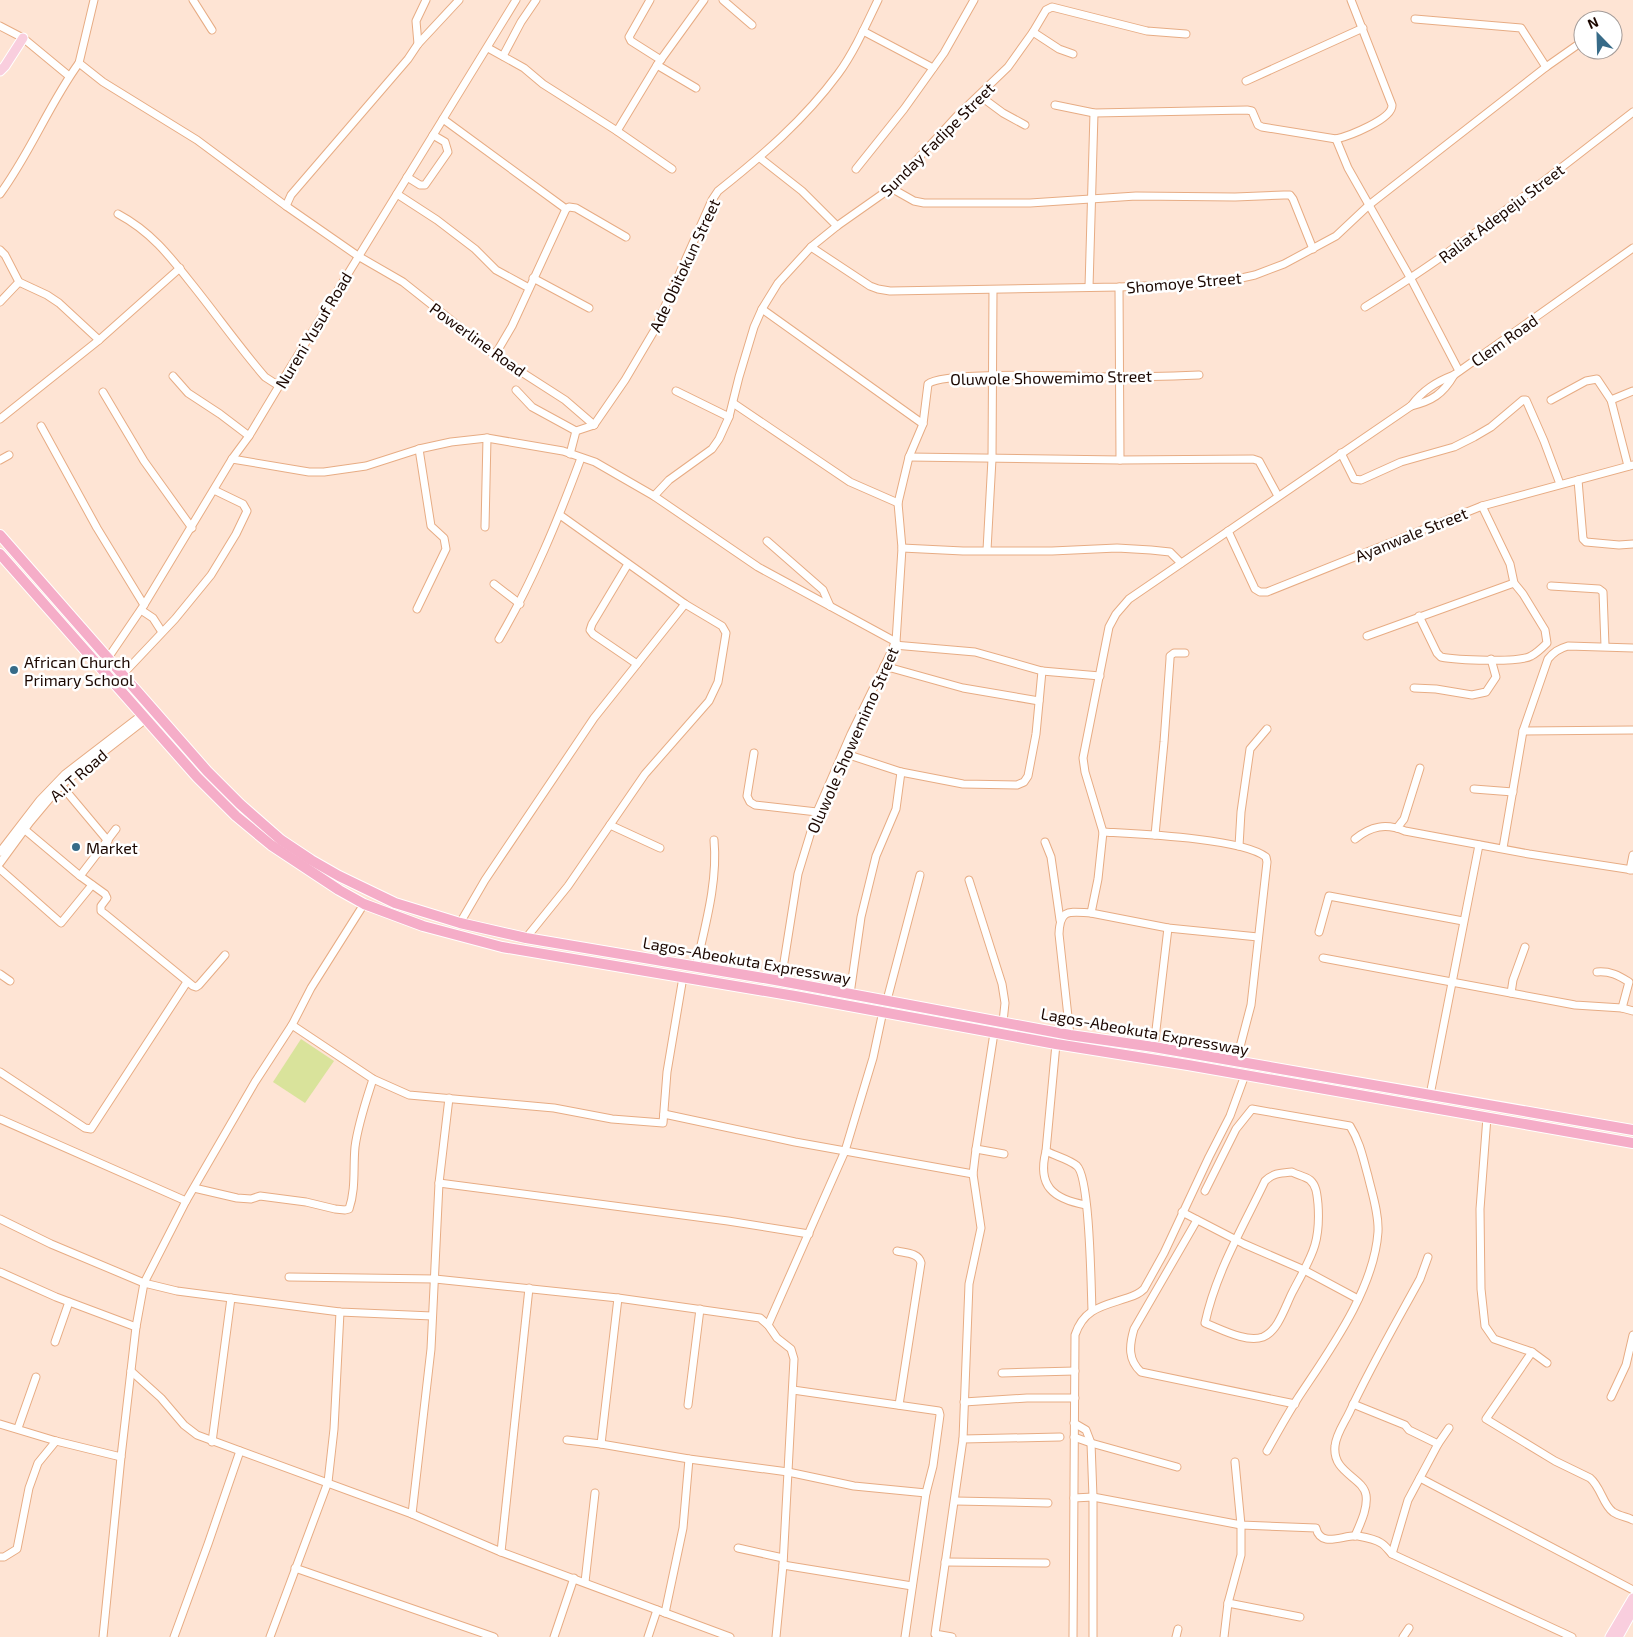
<svg xmlns="http://www.w3.org/2000/svg" width="1633" height="1637" font-family="'Exo 2',sans-serif">
  <style>
    .green { fill: #d9e39b }
    .lines { fill: none; stroke-linecap: round; stroke-linejoin: round }
    .minor-casing { stroke: #e7ac84; stroke-width: 9 }
    .major-casing { stroke: #fff; stroke-width: 11 }
    .highway-casing { stroke: #fff; stroke-width: 12 }
    .minor { stroke: #fff; stroke-width: 7 }
    .major { stroke: #f9cede; stroke-width: 9 }
    .highway { stroke: #f5adc8; stroke-width: 10 }
    .poi-dot { fill: #376b88; stroke: #fff; stroke-width: 2 }
    .labels { text-anchor: middle; dominant-baseline: central; stroke-width: 5; stroke-linejoin: round; paint-order: stroke }
    .street-label { font-size: 16px; fill: #1b0700; stroke: #fff }
    .poi-label { font-size: 16px; fill: #1b0700; stroke: #fff; text-anchor: start }
  </style>
  <rect width="100%" height="100%" fill="#fee4d4"/>
  <!-- green -->
  <path class="green" d="M301 1039 334 1061 305 1103 273 1082Z"/>
  <g class="lines">
    <!-- minor casing -->
    <g class="minor-casing">
      <g id="minor">
        <path d="M94 0 79 63 103 82 197 140 286 206 358 256 403 282 495 355 565 400 594 425"/>
        <path d="M193 0 212 30"/>
        <path d="M650 0 629 37 631 41 661 60"/>
        <path d="M723 0 752 25"/>
        <path d="M1415 19 1521 28 1546 67"/>
        <path d="M0 26 23 38 69 76"/>
        <path d="M863 31 933 68"/>
        <path d="M1033 32 1059 49 1073 54"/>
        <path d="M418 44 416 21 426 0"/>
        <path d="M488 48 524 68 543 84 617 131 672 169"/>
        <path d="M503 56 521 22 536 0"/>
        <path d="M657 65 696 88"/>
        <path d="M1246 81 1363 28"/>
        <path d="M980 96 1003 113 1025 125"/>
        <path d="M1055 105 1094 113 1247 110 1252 111 1258 125 1262 127 1336 139C1349 136 1393 119 1392 105L1351 0"/>
        <path d="M443 119 566 209"/>
        <path d="M617 131 657 65 704 0"/>
        <path d="M1336 139 1348 168 1411 279 1459 371"/>
        <path d="M760 158 802 191 837 226"/>
        <path d="M856 169 904 109 944 53 974 0"/>
        <path d="M407 177 420 185H425L448 152 445 142 433 135"/>
        <path d="M891 188 914 201 924 203H1030L1136 196 1235 197 1284 195H1290L1293 199 1313 249"/>
        <path d="M0 194C31 152 49 104 79 63"/>
        <path d="M397 194 437 220 475 249 496 270 529 288"/>
        <path d="M286 206 291 195 408 59 418 44 459 0"/>
        <path d="M118 214C150 231 169 255 191 283 216 314 239 347 265 377L279 386"/>
        <path d="M811 247 870 286 878 289 890 291 1119 287 1219 283 1255 275 1284 264 1336 236 1369 205 1546 67 1583 41"/>
        <path d="M0 250 5 255 19 282 47 295 59 303 99 340"/>
        <path d="M533 278 589 308"/>
        <path d="M1089 287 1094 113"/>
        <path d="M1119 287 1120 460"/>
        <path d="M0 302 19 282"/>
        <path d="M1365 307C1460 249 1545 180 1633 112"/>
        <path d="M762 309 923 424"/>
        <path d="M495 355 512 326 566 209 569 207 576 208 626 237"/>
        <path d="M173 376 188 393 220 414 249 436"/>
        <path d="M516 390 532 407 576 431"/>
        <path d="M676 391 729 417"/>
        <path d="M103 392 144 461 192 528"/>
        <path d="M1551 400 1586 381 1597 379 1611 400 1628 466"/>
        <path d="M1611 400 1633 391"/>
        <path d="M733 403 850 482 898 503"/>
        <path d="M1411 406C1432 401 1443 394 1454 375"/>
        <path d="M0 419 99 340 180 268"/>
        <path d="M594 425 625 380 654 331 712 200 718 191C762 156 804 120 838 74 854 52 866 25 878 0"/>
        <path d="M41 426 97 528 144 605"/>
        <path d="M1341 453 1354 479 1361 480 1401 462 1454 447 1474 437 1491 427 1523 400H1526L1544 441 1560 484"/>
        <path d="M570 454 576 431 594 425"/>
        <path d="M909 457 1120 460 1253 459 1259 461 1278 496"/>
        <path d="M232 459 309 472H324L366 466 419 449 451 442 487 438 563 451 595 462 654 496 758 567 896 642"/>
        <path d="M0 460 9 455"/>
        <path d="M1578 480 1583 539 1586 542 1619 545 1633 544"/>
        <path d="M654 496 669 480 712 449 719 439 729 417 739 377 754 327 762 309 778 283 811 247 837 226 891 188 956 117 1008 67 1033 32 1046 10 1052 7 1147 31 1186 34"/>
        <path d="M485 527 487 438"/>
        <path d="M1228 531 1255 589 1260 592H1267L1482 506 1633 465"/>
        <path d="M767 541 823 590 830 606"/>
        <path d="M902 548 963 551H1052L1117 548 1151 550 1170 552 1181 563"/>
        <path d="M987 550 992 459 993 290"/>
        <path d="M628 564 592 624 590 630 593 634 637 664"/>
        <path d="M494 584 520 604"/>
        <path d="M1551 586 1599 589 1603 592 1605 646"/>
        <path d="M417 609 446 549 444 538 431 526 419 449"/>
        <path d="M141 610 153 618 162 632"/>
        <path d="M1419 616 1437 653 1441 657C1456 660 1519 663 1531 656 1537 653 1542 648 1547 643L1545 630 1523 594 1514 583 1510 564 1482 506"/>
        <path d="M1367 636 1514 583"/>
        <path d="M499 639C533 581 558 520 581 458"/>
        <path d="M894 645 975 652 1042 671 1100 676"/>
        <path d="M108 658 144 605 232 459 249 436 279 386 516 0"/>
        <path d="M884 666 963 688 1039 701"/>
        <path d="M123 674 175 619 211 575 236 534 247 511 243 504 214 490"/>
        <path d="M1414 688 1436 689 1472 695 1486 692 1496 677 1491 659"/>
        <path d="M1523 731 1633 730"/>
        <path d="M754 753 747 796 750 802 755 805 817 812"/>
        <path d="M843 753 901 772 963 784 1017 785 1024 782 1028 776 1036 734 1042 671"/>
        <path d="M61 785 108 841"/>
        <path d="M1474 789 1513 792"/>
        <path d="M610 825 660 848"/>
        <path d="M1397 828 1404 819 1420 768"/>
        <path d="M24 829 80 876 105 894 107 898 101 906V911L105 914 193 986 196 987 199 985 225 955"/>
        <path d="M1103 832C1137 834 1242 838 1266 857L1267 862 1251 1005 1236 1062"/>
        <path d="M1155 835 1164 742 1170 659V656L1174 653H1185"/>
        <path d="M1355 839C1371 826 1386 823 1405 831L1529 854 1633 870"/>
        <path d="M1045 842 1051 857 1060 920"/>
        <path d="M1239 846 1241 812 1250 749 1267 729"/>
        <path d="M1503 848 1523 731 1548 659C1554 652 1558 649 1568 646L1633 648"/>
        <path d="M0 852 40 800 65 774 143 714"/>
        <path d="M0 863 30 822 61 785 146 719"/>
        <path d="M0 869 61 923 92 885"/>
        <path d="M1630 870 1633 855"/>
        <path d="M80 876 116 829"/>
        <path d="M969 880 1002 984 1005 1003 1003 1022"/>
        <path d="M1091 913 1168 928 1258 937"/>
        <path d="M460 923 485 880 594 718 685 604"/>
        <path d="M1319 932 1329 896 1463 921"/>
        <path d="M526 938 568 886 645 774 709 701 718 682 726 633 722 626 685 604 560 515"/>
        <path d="M1323 958 1575 1005 1622 1008 1633 1011"/>
        <path d="M696 967C705 926 718 882 714 840"/>
        <path d="M1597 972C1610 971 1618 975 1629 982L1622 1008"/>
        <path d="M0 974 10 981"/>
        <path d="M781 981 798 874 817 812 851 734 896 642 902 548 898 503 909 457 923 424 928 384C943 370 1089 377 1118 377 1145 377 1172 376 1199 375"/>
        <path d="M1511 993 1513 980 1525 947"/>
        <path d="M850 994 861 917 876 856 896 809 901 772"/>
        <path d="M887 1000 920 875"/>
        <path d="M292 1025 373 1079 409 1095 554 1108 612 1119 663 1123 667 1072 683 977"/>
        <path d="M1070 1035 1059 934C1060 908 1069 912 1091 913L1098 879 1103 832 1085 772 1083 758 1109 627 1116 614 1129 599 1411 406C1423 390 1436 382 1454 375L1633 248"/>
        <path d="M1056 1044 1046 1151C1055 1156 1069 1159 1077 1166 1090 1178 1091 1287 1092 1310"/>
        <path d="M1154 1047 1168 928"/>
        <path d="M0 1072 85 1128 91 1129 187 982"/>
        <path d="M1430 1095 1479 845"/>
        <path d="M664 1114 795 1142 973 1174"/>
        <path d="M1487 1117 1480 1209 1481 1289 1485 1326 1494 1339 1532 1352 1547 1363"/>
        <path d="M0 1119 186 1201"/>
        <path d="M976 1149 1004 1154"/>
        <path d="M1046 1151C1037 1186 1053 1199 1086 1205"/>
        <path d="M1292 1172C1297 1175 1305 1176 1310 1180 1317 1186 1317 1196 1318 1204 1321 1246 1310 1258 1292 1293 1285 1307 1278 1331 1263 1337 1246 1343 1221 1329 1205 1323 1216 1272 1243 1227 1265 1181 1273 1173 1281 1173 1292 1172Z"/>
        <path d="M439 1183 728 1221 809 1234"/>
        <path d="M194 1188 237 1198 251 1199 260 1196 306 1202 335 1209 345 1210 349 1209C356 1189 353 1168 355 1147 358 1124 366 1101 373 1079"/>
        <path d="M1205 1191 1236 1129 1252 1109 1350 1126C1360 1142 1363 1158 1368 1176 1372 1193 1379 1214 1378 1232 1374 1290 1329 1351 1298 1398 1287 1415 1277 1433 1267 1451"/>
        <path d="M1182 1212 1244 1244 1304 1270 1358 1299"/>
        <path d="M0 1219 51 1244 144 1283 177 1291 340 1312 432 1316"/>
        <path d="M1197 1220 1134 1329C1129 1346 1128 1360 1141 1372L1295 1404"/>
        <path d="M897 1251C906 1253 919 1253 921 1263L899 1405"/>
        <path d="M0 1272 56 1297 136 1327"/>
        <path d="M289 1277 435 1279 618 1298 760 1318 768 1325 777 1338 791 1349 794 1359 783 1565 776 1637"/>
        <path d="M768 1325 845 1151 873 1058 883 1011"/>
        <path d="M55 1342 69 1302"/>
        <path d="M1532 1352 1486 1419 1555 1461 1590 1478C1601 1487 1603 1505 1613 1512 1619 1516 1627 1517 1633 1520"/>
        <path d="M131 1371 161 1398 184 1425 197 1435 412 1514 501 1552 730 1637"/>
        <path d="M1002 1373 1075 1371"/>
        <path d="M793 1390 939 1411 940 1415 933 1466 926 1493 905 1637"/>
        <path d="M1611 1397 1626 1365 1633 1335"/>
        <path d="M964 1402 1027 1398H1075"/>
        <path d="M1353 1404 1405 1425 1409 1430 1438 1444 1449 1428"/>
        <path d="M688 1405 700 1309"/>
        <path d="M1074 1423 1086 1430 1091 1443 1093 1497V1637"/>
        <path d="M0 1424 56 1441 121 1457"/>
        <path d="M18 1428 36 1377"/>
        <path d="M1074 1437 1091 1443 1177 1467"/>
        <path d="M963 1439 969 1284 981 1228 973 1174 976 1149 994 1033"/>
        <path d="M567 1440 601 1444 689 1459 788 1472 854 1486 926 1493"/>
        <path d="M212 1442 231 1298"/>
        <path d="M601 1444 618 1298"/>
        <path d="M1420 1478 1633 1590"/>
        <path d="M1074 1498 1093 1497 1241 1525 1316 1528C1321 1549 1344 1534 1358 1536 1364 1537 1375 1539 1381 1543 1385 1545 1389 1551 1392 1554L1572 1637"/>
        <path d="M955 1501 1048 1503"/>
        <path d="M412 1514 431 1349 439 1183 449 1098"/>
        <path d="M1355 1536C1360 1524 1368 1509 1366 1495 1363 1477 1332 1473 1335 1446 1336 1434 1345 1422 1350 1411 1371 1366 1396 1323 1420 1279L1428 1257"/>
        <path d="M738 1548 783 1558"/>
        <path d="M501 1552 529 1288"/>
        <path d="M1392 1554 1408 1500 1438 1444"/>
        <path d="M0 1557H4L17 1549 29 1488 38 1463 56 1441"/>
        <path d="M945 1562 1046 1563"/>
        <path d="M783 1565 912 1586"/>
        <path d="M295 1568 494 1637"/>
        <path d="M585 1582 595 1493"/>
        <path d="M1228 1603 1300 1617"/>
        <path d="M665 1613 683 1528 689 1459"/>
        <path d="M103 1637 121 1457 136 1327 144 1283 186 1201 255 1082 292 1025 311 988 364 904"/>
        <path d="M174 1637 208 1544 240 1451"/>
        <path d="M270 1637 328 1482 334 1429 340 1312"/>
        <path d="M554 1637 574 1578"/>
        <path d="M648 1637 657 1610"/>
        <path d="M952 1637 935 1634 963 1439 1060 1437"/>
        <path d="M1073 1637 1075 1335C1084 1308 1103 1306 1127 1298 1134 1296 1139 1294 1144 1289L1164 1253 1209 1157 1230 1116 1245 1075"/>
        <path d="M1176 1637 1178 1629"/>
        <path d="M1224 1637 1228 1603 1241 1555V1525L1235 1462"/>
        <path d="M1403 1637 1409 1628"/>
      </g>
    </g>
    <!-- major casing -->
    <g class="major-casing">
      <g id="major">
        <path d="M0 71 5 66 23 38"/>
        <path d="M1610 1637 1633 1598"/>
        <path d="M1618 1637 1633 1610"/>
      </g>
    </g>
    <!-- highway casing -->
    <g class="highway-casing">
      <g id="highway">
        <path d="M0 535 207 771 240 804 281 840 311 860 339 876 395 903 460 923 526 938 781 981 1070 1035 1154 1047 1633 1130"/>
        <path d="M0 554 197 777 236 816 271 845 339 890 364 904 423 926 502 947 795 996 1056 1044 1188 1065 1633 1143"/>
      </g>
    </g>
    <!-- minor -->
    <use href="#minor" class="minor"/>
    <!-- major -->
    <use href="#major" class="major"/>
    <!-- highway -->
    <use href="#highway" class="highway"/>
  </g>
  <!-- markers -->
  <g class="poi-dot">
    <circle cx="14" cy="670" r="5"/>
    <circle cx="76" cy="847" r="5"/>
  </g>
  <g class="labels">
    <!-- street labels -->
    <g class="street-label">
      <text transform="translate(937 139) rotate(-45)">Sunday Fadipe Street</text>
      <text transform="translate(1501 213) rotate(-37)">Raliat Adepeju Street</text>
      <text transform="translate(684 265) rotate(-65)">Ade Obitokun Street</text>
      <text transform="translate(1184 282) rotate(-5)">Shomoye Street</text>
      <text transform="translate(313 330) rotate(-59)">Nureni Yusuf Road</text>
      <text transform="translate(478 339) rotate(36)">Powerline Road</text>
      <text transform="translate(1504 340) rotate(-35)">Clem Road</text>
      <text transform="translate(1051 377) rotate(-1)">Oluwole Showemimo Street</text>
      <text transform="translate(1411 534) rotate(-22)">Ayanwale Street</text>
      <text transform="translate(852 740) rotate(-66)">Oluwole Showemimo Street</text>
      <text transform="translate(78 775) rotate(-41)">A.I.T Road</text>
      <text transform="translate(747 960) rotate(10)">Lagos-Abeokuta Expressway</text>
      <text transform="translate(1145 1031) rotate(10)">Lagos-Abeokuta Expressway</text>
    </g>
    <!-- poi labels -->
    <g class="poi-label">
      <text x="24" y="661">African Church<tspan x="24" dy="18">Primary School</tspan></text>
      <text x="86" y="847">Market</text>
    </g>
  </g>
  <!-- north arrow -->
  <g transform="translate(1598 35) rotate(337)"><circle r="24" fill="#ffffff" stroke="#a49c99"/>
  <path d="M0-4L9 19L0 12L-9 19Z" fill="#376b88"/>
  <text y="-8" font-size="14" font-weight="bold" text-anchor="middle" fill="#1b0700">N</text>
  </g>
</svg>
